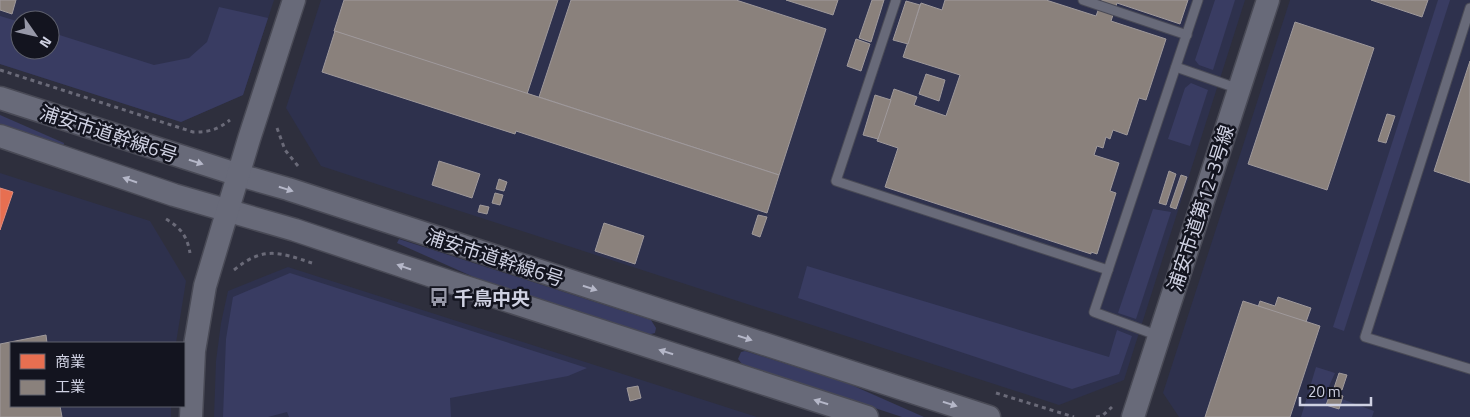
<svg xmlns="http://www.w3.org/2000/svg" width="1470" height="417" font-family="'Titillium Web','Noto Sans JP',sans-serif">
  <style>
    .built { fill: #2e314d; fill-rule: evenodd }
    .green { fill: #393c62 }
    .shops { fill: #e76f51; stroke: #e08c7c }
    .industry { fill: #8a817c; stroke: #9f999b }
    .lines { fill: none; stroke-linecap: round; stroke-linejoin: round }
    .service-casing { stroke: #494a56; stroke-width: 11 }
    .tertiary-casing { stroke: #494a56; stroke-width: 25 }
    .path { stroke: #6a6a78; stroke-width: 3; stroke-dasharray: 4 4; stroke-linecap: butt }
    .service { stroke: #686a79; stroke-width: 9 }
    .tertiary { stroke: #686a79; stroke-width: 22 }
    .oneway { fill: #b5b7c8 }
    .labels { text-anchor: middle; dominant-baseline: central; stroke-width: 5; stroke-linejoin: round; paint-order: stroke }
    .street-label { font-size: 19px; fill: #cfd1e2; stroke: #13141f }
    .poi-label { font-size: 19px; font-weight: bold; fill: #cfd1e2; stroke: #13141f; text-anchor: start }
  </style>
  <rect width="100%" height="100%" fill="#2e2f3d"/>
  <!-- built -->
  <g class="built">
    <path d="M0 0H274L243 95 181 122 0 64ZM20 20H50V50H20Z"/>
    <path d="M321 0H1245L1124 380 1059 405 321 166 286 108Z"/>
    <path d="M1290 0H1470V417H1179L1163 393Z"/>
    <path d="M0 173 150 221 186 281 176 343H11V406H171V417H0Z"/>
    <path d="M288 267 757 417H214L216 361 221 323 228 291Z"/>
  </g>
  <!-- green -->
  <g class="green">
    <path d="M1215 0H1235L1213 70 1199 65 1195 60Z"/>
    <path d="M1438 0H1450L1344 331 1333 327Z"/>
    <path d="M219 7 268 18 243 95 181 122 0 64V16L20 22V50H50V32L154 65 189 58 207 42Z"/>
    <path d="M1191 83 1208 90 1190 146 1168 139 1185 88Z"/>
    <path d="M0 115 64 143 63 148 0 128Z"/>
    <path d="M1153 209 1171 212 1136 319 1118 313Z"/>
    <path d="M399 239 651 320 656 328 655 333 647 335 485 282 397 243Z"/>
    <path d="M807 266 1109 357 1117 330 1132 336 1119 374 1072 389 798 298Z"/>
    <path d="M290 273 587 368 568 376 450 398 451 417H289L287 412 268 417H223L226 339 233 297Z"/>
    <path d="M745 351 847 383 924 417H902L742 364 738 359 741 352Z"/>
    <path d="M1316 367 1335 373 1326 393 1374 411 1372 417H1301Z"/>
  </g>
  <!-- shops -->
  <path class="shops" d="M0 188 13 192 0 230Z"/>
  <!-- industry -->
  <g class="industry">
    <path d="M0 0H16L12 14 0 10Z"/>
    <path d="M344 0H558L527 94 334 31Z"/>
    <path d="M571 0H736L826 29 779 175 539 97Z"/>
    <path d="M786 0H838L833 15Z"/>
    <path d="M872 0H884L871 42 859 38Z"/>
    <path d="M945 0H1046L1096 16 1102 0H1188L1180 24 1117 3 1111 21 1166 39 1146 100 1139 98 1127 135 1113 130 1110 139 1106 137 1103 148 1097 146 1094 155 1119 163 1110 191 1116 193 1097 254 1091 252V254L885 187 898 148 877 141 894 89 917 97 914 105 946 116 960 75 903 57 921 3 942 10Z"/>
    <path d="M1371 0H1428L1422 17Z"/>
    <path d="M906 1 920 5 908 44 893 40Z"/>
    <path d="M1295 22 1374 48 1327 190 1248 164Z"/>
    <path d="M335 31 779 175 767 213 516 131 515 134 322 72Z"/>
    <path d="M856 39 870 44 861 71 847 66Z"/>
    <path d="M1470 61V183L1434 171Z"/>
    <path d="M926 74 945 80 939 101 919 94Z"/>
    <path d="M875 95 891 100 878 139 863 135Z"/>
    <path d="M1387 114 1395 116 1386 143 1378 141Z"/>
    <path d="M439 161 480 174 472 198 432 185Z"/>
    <path d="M1169 171 1176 174 1166 205 1159 203Z"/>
    <path d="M1181 175 1187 177 1176 209 1170 207Z"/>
    <path d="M499 179 507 182 504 191 496 189Z"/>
    <path d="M495 193 503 195 500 205 492 203Z"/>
    <path d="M480 205 489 207 487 214 478 212Z"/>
    <path d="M758 215 767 217 760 237 752 234Z"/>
    <path d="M604 223 644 236 635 264 595 251Z"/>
    <path d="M1278 297 1311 308 1306 322 1258 307 1260 301 1275 306Z"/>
    <path d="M1243 301 1320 326 1290 417H1205Z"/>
    <path d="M46 335 47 343H11V406H60L62 417H0V344Z"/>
    <path d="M1339 373 1347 375 1342 390 1334 388Z"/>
    <path d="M638 386 641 398 630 401 627 388Z"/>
    <path d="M1331 392 1343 396 1339 409 1326 405Z"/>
  </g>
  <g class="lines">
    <!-- service casing -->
    <g class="service-casing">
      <g id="service">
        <path d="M896 0 836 181 1108 270"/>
        <path d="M1083 0 1187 35"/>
        <path d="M1470 8 1365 337 1470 369"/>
        <path d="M1176 67 1239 89"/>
        <path d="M1159 336 1094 312 1198 0"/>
      </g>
    </g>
    <!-- tertiary casing -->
    <g class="tertiary-casing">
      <g id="tertiary">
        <path d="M0 98 239 175 288 189 989 417"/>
        <path d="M0 136 174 195 295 230 450 282 867 417"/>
        <path d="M191 417 194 351 205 286 249 139 294 0"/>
        <path d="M1133 417 1268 0"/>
      </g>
    </g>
    <!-- path -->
    <g class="path">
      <path d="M0 70 193 132C209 132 217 130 230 120"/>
      <path d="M277 128 285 150 298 166"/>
      <path d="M166 219C181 228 187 236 190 253"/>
      <path d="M234 270C263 246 279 252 312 263"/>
      <path d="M996 393 1074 417"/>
      <path d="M1096 417 1102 416 1112 407"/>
    </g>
    <!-- service -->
    <use href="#service" class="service"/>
    <!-- tertiary -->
    <use href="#tertiary" class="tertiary"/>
  </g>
  <!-- one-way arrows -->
  <defs><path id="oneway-solid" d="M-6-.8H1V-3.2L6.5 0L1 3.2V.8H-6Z" transform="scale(1.25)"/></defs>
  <g class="oneway">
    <use href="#oneway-solid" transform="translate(196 162) rotate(18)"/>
    <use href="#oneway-solid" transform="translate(130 180) rotate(-161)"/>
    <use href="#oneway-solid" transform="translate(286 189) rotate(17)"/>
    <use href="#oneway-solid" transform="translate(404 267) rotate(-161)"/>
    <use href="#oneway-solid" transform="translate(590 288) rotate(18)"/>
    <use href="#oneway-solid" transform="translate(745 338) rotate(18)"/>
    <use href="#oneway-solid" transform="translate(666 352) rotate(-162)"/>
    <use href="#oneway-solid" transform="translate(821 402) rotate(-162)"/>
    <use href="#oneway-solid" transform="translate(950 404) rotate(18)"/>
  </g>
  <!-- icons -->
  <defs>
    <g id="bus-bare" transform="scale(1.5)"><path d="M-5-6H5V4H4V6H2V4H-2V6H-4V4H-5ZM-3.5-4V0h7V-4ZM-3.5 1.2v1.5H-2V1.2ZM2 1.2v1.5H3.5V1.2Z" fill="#9798a8" stroke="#13141f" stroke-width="2.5" paint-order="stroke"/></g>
  </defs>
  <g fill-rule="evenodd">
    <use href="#bus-bare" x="439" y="297"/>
  </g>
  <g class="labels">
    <!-- street labels -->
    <g class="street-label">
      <text transform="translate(109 133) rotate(18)">浦安市道幹線6号</text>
      <text transform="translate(1200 208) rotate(-72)">浦安市道第12-3号線</text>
      <text transform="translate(495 257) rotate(18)">浦安市道幹線6号</text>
    </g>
    <!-- poi labels -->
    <g class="poi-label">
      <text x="454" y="297">千鳥中央</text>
    </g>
  </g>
  <!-- legend -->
  <rect x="10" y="342" width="175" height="65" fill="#13141f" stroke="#5e606d"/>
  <rect x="20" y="354" width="25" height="15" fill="#e76f51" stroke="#5e606d"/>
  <text x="55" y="367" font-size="15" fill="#cfd1e2">商業</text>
  <rect x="20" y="380" width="25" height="15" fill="#8a817c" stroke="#5e606d"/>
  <text x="55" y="392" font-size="15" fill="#cfd1e2">工業</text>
  <!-- north arrow -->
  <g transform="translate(35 35) rotate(124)"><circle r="24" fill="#13141f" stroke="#5e606d"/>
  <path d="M0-4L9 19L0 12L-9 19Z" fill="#9798a8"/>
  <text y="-8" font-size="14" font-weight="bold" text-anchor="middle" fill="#cfd1e2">N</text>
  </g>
  <!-- scale -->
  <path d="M1300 397v8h71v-8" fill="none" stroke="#cfd1e2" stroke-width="2.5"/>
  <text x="1308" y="397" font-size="15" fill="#cfd1e2" stroke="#13141f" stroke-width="4" paint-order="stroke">20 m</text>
</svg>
